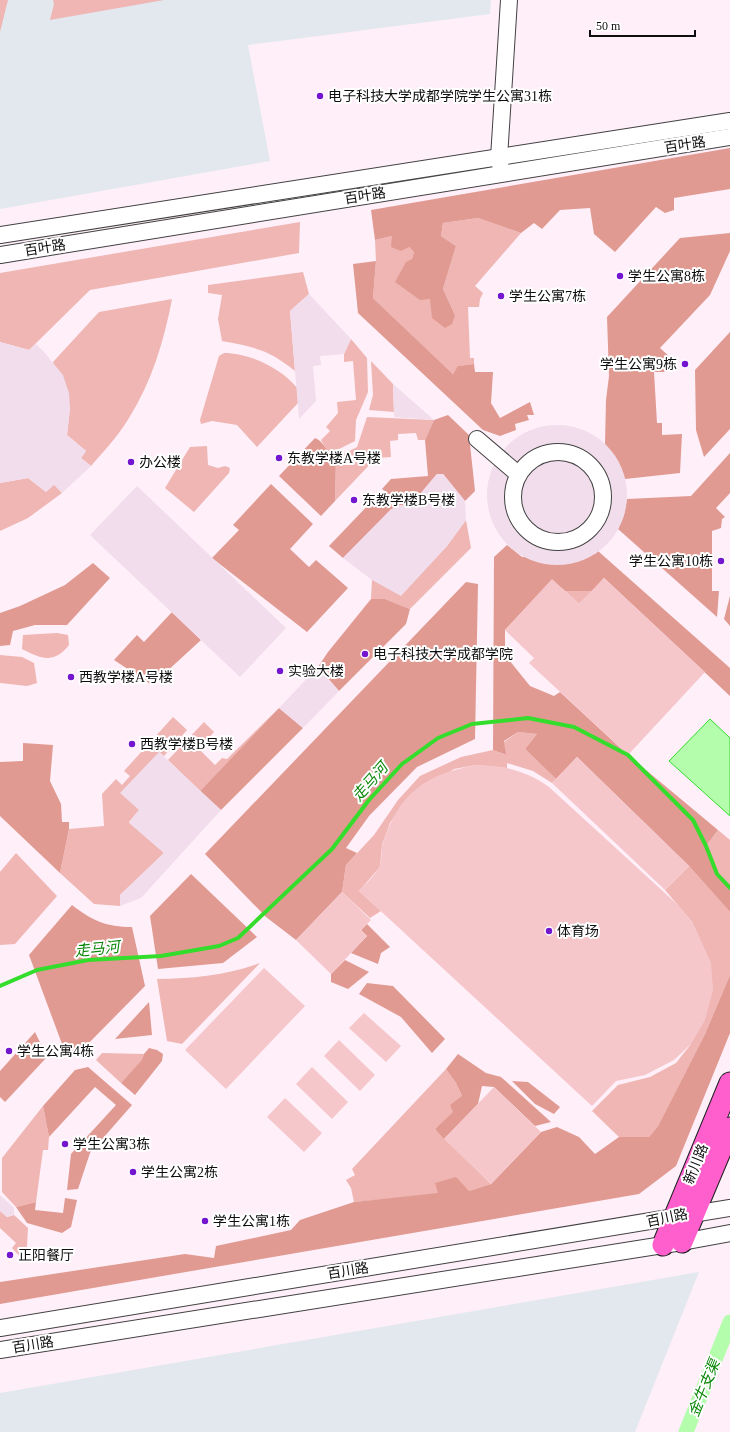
<svg xmlns="http://www.w3.org/2000/svg" width="730" height="1432" font-family="'Times New Roman','Noto Sans SC',serif">
  <style>
    .industrial { fill: #e2e8ee }
    .green { fill: #efb6b4 }
    .forest { fill: #e19a91 }
    .pitch { fill: #f5c7cb }
    .plaza { fill: #f1ddeb }
    .water { fill: #b3fdad; stroke: #34dc2c }
    .lines { fill: none; stroke-linecap: round; stroke-linejoin: round }
    .stream { stroke: #34dc2c; stroke-width: 4 }
    .canal { stroke: #b3fdad; stroke-width: 15 }
    .minor-casing { stroke: #414141; stroke-width: 18 }
    .major-casing { stroke: #1f1f1f; stroke-width: 23 }
    .minor { stroke: #fff; stroke-width: 16 }
    .major { stroke: #ff5fcd; stroke-width: 21 }
    .poi-dot { fill: #7416cf; stroke: #fff; stroke-width: 1.5 }
    .labels { text-anchor: middle; dominant-baseline: central; stroke-width: 4; stroke-linejoin: round; paint-order: stroke }
    .poi-label { font-size: 14px; fill: #0e0e0e; stroke: #fff; text-anchor: start }
    .street-label { font-size: 14px; fill: #0e0e0e; stroke: #fff }
    .water-label { font-size: 15px; font-style: italic; fill: #0c880b; stroke: #fff }
  </style>
  <rect width="100%" height="100%" fill="#ffeff9"/>
  <!-- industrial -->
  <g class="industrial">
    <path d="M0 0H491L490 14 248 45 270 161 0 209Z"/>
    <path d="M699 1272 635 1432H0V1393Z"/>
  </g>
  <!-- green -->
  <g class="green">
    <path d="M0 0H8L0 32Z"/>
    <path d="M53 0H164L50 20 54 4Z"/>
    <path d="M478 218 521 233 475 286 483 293 480 299 479 307H468L470 358H474V364L459 366 453 374 373 298 376 261 375 240 392 236 409 247 414 252 412 259 430 299 455 315 443 289 456 246 441 236 443 223Z"/>
    <path d="M300 222 299 253 90 290 29 350 0 342V273Z"/>
    <path d="M303 272 309 294 290 311 295 371C269 350 255 347 222 341L218 319 222 295 208 293V285Z"/>
    <path d="M172 299C164 341 152 381 129 418 119 435 104 451 91 466L81 458 86 451 67 435 70 408 53 362 99 312Z"/>
    <path d="M351 339 367 358 368 392 356 420 355 441 329 454 321 440 330 431 326 427 338 413 337 402 356 400 353 361 344 362V354Z"/>
    <path d="M224 353C249 353 281 368 297 388L298 403 257 447 237 425 212 421 201 424 200 420 219 356Z"/>
    <path d="M371 361 393 384 394 412 369 410 373 395Z"/>
    <path d="M367 417 434 420 425 440H418L416 433 398 434V440L390 441 391 457 376 458 335 501 336 458 357 447Z"/>
    <path d="M207 446 208 465 218 468 225 466 230 468 229 473 194 512 165 488 190 447Z"/>
    <path d="M28 478 46 492 54 484 62 493 28 518 0 531V483Z"/>
    <path d="M466 520 471 548 410 609 385 599H371L372 579 401 595 447 546Z"/>
    <path d="M582 590 592 591 579 604 565 591Z"/>
    <path d="M57 633 68 635 69 645C54 664 41 659 22 649L23 635Z"/>
    <path d="M0 655 22 657 34 663 37 683 27 686 0 683Z"/>
    <path d="M279 708 200 791 168 760 204 722 214 732 199 749 215 765 222 758 227 759Z"/>
    <path d="M173 717 187 730 164 756 159 752 139 810 129 822 164 853 120 895V906L94 904 60 873 69 829 104 826 102 794 116 779 122 785 130 776 124 771Z"/>
    <path d="M518 732 537 734 525 749 556 779 552 783 533 771 507 763V768L476 765 454 769 403 803 390 823 382 845 380 867 359 891 381 911 370 918 342 892 346 865 374 835 398 800 420 776 461 757 493 750 505 755 504 742Z"/>
    <path d="M718 830 730 840V888L717 874 706 846Z"/>
    <path d="M16 853 57 896 15 944 0 945V872Z"/>
    <path d="M689 866 730 912V975L705 1034 658 1126 649 1137H619L592 1111 618 1085 650 1077 676 1063 691 1044 693 923 665 890Z"/>
    <path d="M260 963 182 1044 167 1041 157 979C194 978 224 976 260 963Z"/>
    <path d="M102 1053 144 1054 143 1060 121 1083 96 1060Z"/>
    <path d="M446 1069 456 1083 462 1096 454 1112 435 1129 491 1184 469 1191 354 1202 351 1188 346 1180 355 1175 352 1169Z"/>
    <path d="M43 1106 49 1137 48 1150H43L36 1202 16 1207 2 1192V1158Z"/>
    <path d="M0 1211 7 1217 14 1215 28 1228 26 1263 12 1248 16 1243 0 1228Z"/>
  </g>
  <!-- forest -->
  <g class="forest">
    <path d="M730 148V189L674 198V210L665 213 656 207 615 252 594 234 590 208 560 210 542 229 534 223 521 233 478 218 443 223 441 236 456 246 443 289 455 315 452 324 445 328 432 318 430 299 420 300 395 282 406 262 412 259 414 252 409 247 401 251 391 247 392 236 375 240 371 210Z"/>
    <path d="M730 233V251L710 295 660 348 671 358 668 372H654L657 423H662V435L682 434 680 473 625 479 617 460 605 444 606 400 609 376 607 317 680 238Z"/>
    <path d="M376 261 373 298 453 374 458 366 474 364 475 372H493L491 403 500 418 530 402 534 415H527L529 420 515 424 516 430 500 436 483 430 358 313 353 264Z"/>
    <path d="M730 332V429L704 457 696 430 695 370Z"/>
    <path d="M448 415 469 435 475 491 465 501 443 474H437L410 506 401 505 391 510 343 558 329 546 374 499H381L386 492 382 489 391 479 428 476 425 440 434 420Z"/>
    <path d="M315 438C325 442 326 453 336 458L335 501 321 516 279 476Z"/>
    <path d="M730 453V493L716 508 725 517 722 519 721 528 712 531V591H719L717 617 618 529 624 515 627 499 691 496Z"/>
    <path d="M271 484 313 524 290 549 309 567 316 560 348 588 307 632 212 558 239 530 233 525Z"/>
    <path d="M507 545 522 557 595 554 598 551 730 668V696L604 578 592 591H565L552 580 505 630V655L530 686 554 696 560 692 628 755 718 830 706 846 717 874 730 888V912L689 866 577 757 556 779 525 749 537 734 518 732 504 741 506 755 493 750 494 557Z"/>
    <path d="M93 563 110 578 67 625H35L13 631 10 645 0 646V613L20 606 65 585Z"/>
    <path d="M466 582 478 584 475 739 417 767 369 816 346 848 357 853 346 865 342 892 296 940 266 917 205 854Z"/>
    <path d="M730 596V626L724 619Z"/>
    <path d="M371 599H385L410 609 406 624 339 691 318 667 328 652Z"/>
    <path d="M172 612 201 640 152 685 114 660 137 635 144 642Z"/>
    <path d="M279 708 303 728 221 810 200 791Z"/>
    <path d="M23 743 53 745 50 781 61 804 62 822H69V829L60 873 0 816V762L23 761Z"/>
    <path d="M191 874 257 937 223 963 158 969 150 916Z"/>
    <path d="M72 905C93 921 106 927 132 927L145 986 81 1051 65 1052 29 955Z"/>
    <path d="M367 924 390 947 381 953 378 964 351 953 367 936 361 930Z"/>
    <path d="M345 960 369 972 348 989 331 982V974Z"/>
    <path d="M730 975V1033L676 1166 639 1194 0 1304V1282L185 1254 214 1258 216 1246 291 1230 300 1220 354 1202 438 1193 435 1183 456 1177 469 1191 491 1184 541 1132 557 1127 579 1137 595 1154 619 1137H649L658 1126 705 1034Z"/>
    <path d="M367 983 393 986 445 1039 432 1053 401 1017 359 994Z"/>
    <path d="M149 1002 152 1035 115 1039Z"/>
    <path d="M35 1032 47 1057 5 1102 0 1097V1071Z"/>
    <path d="M149 1048 157 1050 163 1054 162 1061 135 1095 121 1083 142 1060 144 1054Z"/>
    <path d="M458 1054 486 1073 501 1077 551 1122 535 1126 494 1087 482 1086 478 1104 444 1139 435 1129 453 1112 450 1105 462 1096 456 1083 446 1069Z"/>
    <path d="M88 1067 132 1105 90 1153 78 1189 67 1190 71 1154 116 1105 95 1087 49 1137 43 1106 75 1070Z"/>
    <path d="M512 1081 528 1082 560 1107 554 1114 535 1104Z"/>
    <path d="M65 1198 77 1200 71 1227 62 1233 27 1223 16 1207 36 1202 35 1210 63 1213Z"/>
  </g>
  <!-- pitch -->
  <g class="pitch">
    <path d="M604 578 705 672 628 755 529 663 534 658 505 630 552 579 579 604Z"/>
    <path d="M577 757 689 866 665 890 552 783Z"/>
    <path d="M476 765C502 765 528 771 549 787L678 905 693 923 711 963 713 990 705 1020 691 1044 674 1060 645 1075 616 1081 592 1106 359 891C365 884 375 876 379 867 383 861 380 850 383 843 399 793 426 774 476 765Z"/>
    <path d="M342 892 371 920 361 930 367 936 331 974 296 940Z"/>
    <path d="M264 968 305 1006 226 1089 185 1050Z"/>
    <path d="M364 1013 401 1046 386 1062 349 1028Z"/>
    <path d="M339 1040 375 1075 360 1091 324 1056Z"/>
    <path d="M312 1067 348 1102 332 1119 296 1084Z"/>
    <path d="M494 1087 541 1132 491 1184 444 1139Z"/>
    <path d="M285 1098 322 1133 304 1152 267 1117Z"/>
  </g>
  <!-- plaza -->
  <g class="plaza">
    <path d="M309 294 351 339 344 354 320 356 321 365 313 366 316 401 299 419 290 311Z"/>
    <path d="M0 342 29 350 36 344 44 352 63 375 69 393 70 408 67 435 86 451 81 458 91 466 62 493 54 485 46 492 28 478 0 483Z"/>
    <path d="M393 384 434 420 394 417Z"/>
    <circle cx="557" cy="495" r="70"/>
    <path d="M437 474H443L465 501 466 520 447 546 401 596 372 580 343 558 391 509 401 505 410 506Z"/>
    <path d="M137 486 286 628 240 677 90 535Z"/>
    <path d="M318 667 339 691 303 728 279 708Z"/>
    <path d="M159 752 221 810 141 898 120 906V895L164 853 129 823 139 810 120 793Z"/>
    <path d="M0 1195 14 1208V1215L7 1217 0 1211Z"/>
  </g>
  <!-- water -->
  <path class="water" d="M710 719 730 738V816L669 761Z"/>
  <g class="lines">
    <!-- stream -->
    <path class="stream" d="M0 986 37 970 88 960 161 956 219 946 238 938 332 849 369 800 402 764 438 738 472 724 528 718 574 727 628 755 693 820 706 846 717 874 730 888"/>
    <!-- canal -->
    <path class="canal" d="M686 1432 730 1322"/>
    <!-- minor casing -->
    <g class="minor-casing">
      <g id="minor">
        <path d="M501 169 499 158 509 0"/>
        <path d="M0 235 730 121"/>
        <path d="M0 255 730 137"/>
        <path d="M477 439 518 474"/>
        <circle cx="558" cy="497" r="45"/>
        <path d="M0 1328 730 1208"/>
        <path d="M0 1350 682 1242 730 1233"/>
      </g>
    </g>
    <!-- major casing -->
    <g class="major-casing">
      <g id="major">
        <path d="M682 1242 730 1128"/>
        <path d="M663 1245 730 1083"/>
      </g>
    </g>
    <!-- minor -->
    <use href="#minor" class="minor"/>
    <!-- major -->
    <use href="#major" class="major"/>
  </g>
  <!-- markers -->
  <g class="poi-dot">
    <circle cx="320" cy="96" r="4"/>
    <circle cx="620" cy="276" r="4"/>
    <circle cx="501" cy="296" r="4"/>
    <circle cx="685" cy="364" r="4"/>
    <circle cx="279" cy="458" r="4"/>
    <circle cx="131" cy="462" r="4"/>
    <circle cx="354" cy="500" r="4"/>
    <circle cx="721" cy="561" r="4"/>
    <circle cx="365" cy="654" r="4"/>
    <circle cx="280" cy="671" r="4"/>
    <circle cx="71" cy="677" r="4"/>
    <circle cx="132" cy="744" r="4"/>
    <circle cx="549" cy="931" r="4"/>
    <circle cx="9" cy="1051" r="4"/>
    <circle cx="65" cy="1144" r="4"/>
    <circle cx="133" cy="1172" r="4"/>
    <circle cx="205" cy="1221" r="4"/>
    <circle cx="10" cy="1255" r="4"/>
  </g>
  <g class="labels">
    <!-- poi labels -->
    <g class="poi-label">
      <text x="328" y="96">电子科技大学成都学院学生公寓31栋</text>
      <text x="628" y="276">学生公寓8栋</text>
      <text x="509" y="296">学生公寓7栋</text>
      <text x="677" y="364" text-anchor="end">学生公寓9栋</text>
      <text x="287" y="458">东教学楼A号楼</text>
      <text x="139" y="462">办公楼</text>
      <text x="362" y="500">东教学楼B号楼</text>
      <text x="713" y="561" text-anchor="end">学生公寓10栋</text>
      <text x="373" y="654">电子科技大学成都学院</text>
      <text x="288" y="671">实验大楼</text>
      <text x="79" y="677">西教学楼A号楼</text>
      <text x="140" y="744">西教学楼B号楼</text>
      <text x="557" y="931">体育场</text>
      <text x="17" y="1051">学生公寓4栋</text>
      <text x="73" y="1144">学生公寓3栋</text>
      <text x="141" y="1172">学生公寓2栋</text>
      <text x="213" y="1221">学生公寓1栋</text>
      <text x="18" y="1255">正阳餐厅</text>
    </g>
    <!-- street labels -->
    <g class="street-label">
      <text transform="translate(685 145) rotate(-9)">百叶路</text>
      <text transform="translate(365 196) rotate(-9)">百叶路</text>
      <text transform="translate(45 248) rotate(-9)">百叶路</text>
      <text transform="translate(696 1164) rotate(-68)">新川路</text>
      <text transform="translate(667 1218) rotate(-12)">百川路</text>
      <text transform="translate(348 1271) rotate(-9)">百川路</text>
      <text transform="translate(33 1345) rotate(-9)">百川路</text>
    </g>
    <!-- water labels -->
    <g class="water-label">
      <text transform="translate(370 782) rotate(-49)">走马河</text>
      <text transform="translate(97 949) rotate(-6)">走马河</text>
      <text transform="translate(704 1388) rotate(-68)">金牛支渠</text>
    </g>
  </g>
  <!-- scale -->
  <path d="M590 30v6h105v-6" fill="none" stroke="#0e0e0e" stroke-width="2"/>
  <text x="596" y="30" font-size="12" fill="#0e0e0e" stroke="#ffffff" stroke-width="3" paint-order="stroke">50 m</text>
</svg>
